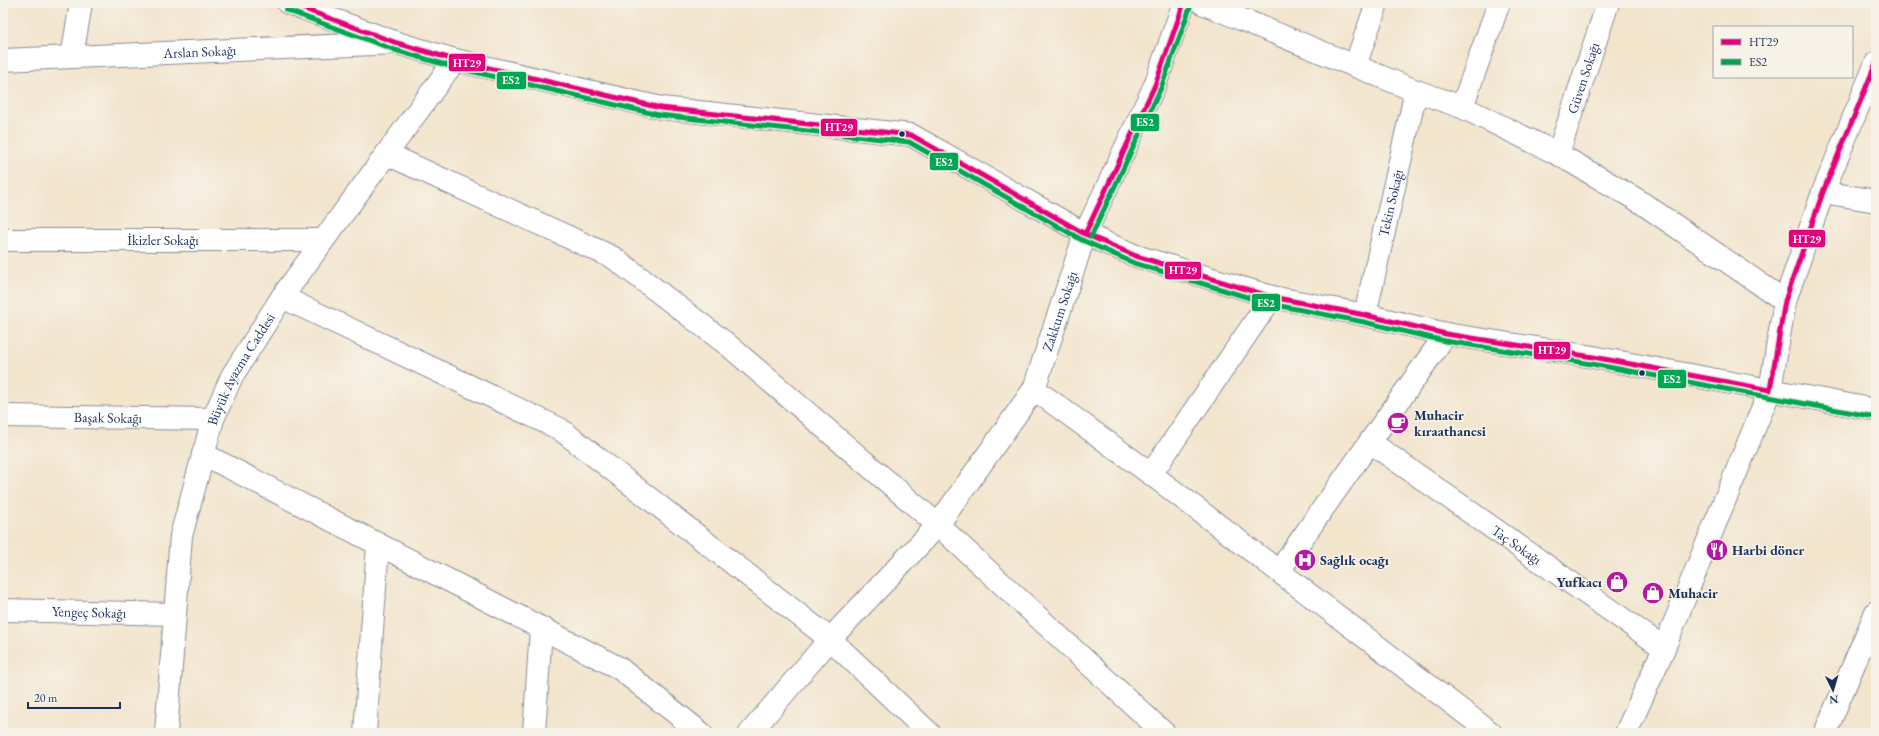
<svg xmlns="http://www.w3.org/2000/svg" width="1879" height="736" font-family="'EB Garamond',serif">
  <style>
    .lines { fill: none; stroke-linecap: round; stroke-linejoin: round }
    .street-casing { stroke: #878a95; stroke-width: 24 }
    .secondary-casing { stroke: #878a95; stroke-width: 24 }
    .street { stroke: #fff; stroke-width: 22 }
    .secondary { stroke: #fff; stroke-width: 22 }
    .bus-1-casing { stroke: #f7f3e8; stroke-width: 8 }
    .bus-2-casing { stroke: #f7f3e8; stroke-width: 8 }
    .bus-1 { stroke: #e5007d; stroke-width: 5 }
    .bus-2 { stroke: #00a651; stroke-width: 5 }
    .bus-dot { fill: #1b2f5e; stroke: #f7f3e8; stroke-width: 1.5 }
    .labels { text-anchor: middle; dominant-baseline: central; stroke-width: 3.5; stroke-linejoin: round; paint-order: stroke }
    .street-label { font-size: 14px; fill: #1b2f5e; stroke: #f7f3e8 }
    .poi-label { font-size: 14px; font-weight: bold; fill: #1b2f5e; stroke: #f7f3e8; text-anchor: start }
    .line-badge { stroke: #f7f3e8; stroke-width: 1.5 }
    .badge-label { font-size: 11px; text-anchor: middle; font-weight: bold; fill: #fff }
  </style>
  <rect width="100%" height="100%" fill="#f7f3e8"/>
  <filter id="ink" filterUnits="userSpaceOnUse"><feTurbulence type="fractalNoise" baseFrequency=".025" numOctaves="2"/><feDisplacementMap in="SourceGraphic" scale="8" xChannelSelector="R" yChannelSelector="G"/><feConvolveMatrix kernelMatrix="1 2 1 2 8 2 1 2 1" color-interpolation-filters="sRGB"/></filter>
  <filter id="wash" filterUnits="userSpaceOnUse"><feTurbulence type="fractalNoise" baseFrequency=".012" numOctaves="4" result="noise"/><feDisplacementMap in="SourceGraphic" scale="16" xChannelSelector="R" yChannelSelector="G"/><feGaussianBlur stdDeviation="0.9" result="paint"/><feColorMatrix in="noise" values="0 0 0 0 0 0 0 0 0 0 0 0 0 0 0 0 0 1.4 0 .05"/><feComposite in="paint" operator="in"/></filter>
  <g filter="url(#wash)">
    <rect width="100%" height="100%" fill="#f3e4cc"/>
  </g>
  <g filter="url(#ink)">
    <g class="lines">
      <!-- street casing -->
      <g class="street-casing">
        <g id="street">
          <path d="M1202 3 1416 91 1462 107 1558 154 1639 201 1785 301"/>
          <path d="M72 57 81 3"/>
          <path id="s1" d="M3 60 397 43"/>
          <path d="M1355 66 1377 3"/>
          <path d="M1462 107 1499 3"/>
          <path d="M387 154 614 258 728 345 938 525 1164 733"/>
          <path id="s2" d="M1558 154 1608 3"/>
          <path d="M1823 192 1876 201"/>
          <path id="s3" d="M3 240H323"/>
          <path d="M282 297 560 429 830 639 929 733"/>
          <path id="s4" d="M1365 315 1416 91"/>
          <path id="s5" d="M1034 389 1085 234 1155 85 1184 3"/>
          <path id="s6" d="M3 416 213 419"/>
          <path id="s7" d="M1370 442 1664 648"/>
          <path d="M203 454 619 668 701 733"/>
          <path d="M1151 474 1272 297"/>
          <path d="M1279 571 1446 334"/>
          <path id="s8" d="M3 610 175 614"/>
          <path d="M365 733 378 544"/>
          <path d="M534 733 541 629"/>
          <path d="M750 733 830 639 938 525 1034 389 1151 474 1491 733"/>
          <path d="M1825 733 1876 612"/>
        </g>
      </g>
      <!-- secondary casing -->
      <g class="secondary-casing">
        <g id="secondary">
          <path d="M288 3 397 43 455 60 661 108 911 135 1085 234 1136 256 1272 297 1365 315 1446 334 1593 357 1876 410"/>
          <path id="s9" d="M166 733 181 536 213 419 232 376 282 297 455 60"/>
          <path d="M1626 733 1664 648 1770 390 1785 301 1823 192 1876 63"/>
        </g>
      </g>
      <!-- street -->
      <use href="#street" class="street"/>
      <!-- secondary -->
      <use href="#secondary" class="secondary"/>
      <!-- bus-1 casing -->
      <g class="bus-1-casing">
        <g id="bus-1">
          <path d="M288 3 397 43 455 60 661 108 911 135 1085 234 1136 256 1272 297 1365 315 1446 334 1593 357 1770 390 1785 301 1823 192 1876 63"/>
          <path d="M1085 234 1155 85 1184 3"/>
        </g>
      </g>
      <!-- bus-2 casing -->
      <g class="bus-2-casing">
        <g id="bus-2">
          <path d="M286 10 395 50 453 67 659 115 909 142 1082 240 1134 263 1270 304 1364 322 1445 341 1592 364 1875 417"/>
          <path d="M1091 237 1161 88 1191 5"/>
        </g>
      </g>
      <!-- bus-1 -->
      <use href="#bus-1" class="bus-1"/>
      <!-- bus-2 -->
      <use href="#bus-2" class="bus-2"/>
    </g>
  </g>
  <!-- icons -->
  <defs>
    <g id="cafe-disc" transform="scale(1.15)"><circle r="9.5" fill="#b5179e" stroke="#f7f3e8"/><path d="M-5.5-4.5H6V0H3Q3 3.5 0 3.5H-2.5Q-5.5 3.5-5.5 0ZM3-3.2v2h1.7v-2ZM-6 4.5H4V6H-6Z" fill="#fff"/></g>
    <g id="restaurant-disc" transform="scale(1.15)"><circle r="9.5" fill="#b5179e" stroke="#f7f3e8"/><path d="M-5-6h1v4h1v-4h1v4h1v-4h1v5L-1.5 .5V6h-2V.5L-5-1ZM5-6V6H3V1.5H1.5Q1.5-4 5-6Z" fill="#fff"/></g>
    <g id="hospital-disc" transform="scale(1.15)"><circle r="9.5" fill="#b5179e" stroke="#f7f3e8"/><path d="M-5-5h3v3.5h4V-5h3V5h-3V1.5h-4V5h-3Z" fill="#fff"/></g>
    <g id="shop-disc" transform="scale(1.15)"><circle r="9.5" fill="#b5179e" stroke="#f7f3e8"/><path d="M-5-2.5h2.3a2.7 3.5 0 0 1 5.4 0H5L5.5 6h-11ZM-1.5-2.5h3a1.5 2.3 0 0 0-3 0Z" fill="#fff"/></g>
  </defs>
  <g fill-rule="evenodd">
    <use href="#cafe-disc" x="1398" y="423"/>
    <use href="#restaurant-disc" x="1717" y="550"/>
    <use href="#hospital-disc" x="1305" y="560"/>
    <use href="#shop-disc" x="1617" y="582"/>
    <use href="#shop-disc" x="1653" y="593"/>
  </g>
  <!-- markers -->
  <g class="bus-dot">
    <circle cx="902" cy="134" r="3.5"/>
    <circle cx="1642" cy="373" r="3.5"/>
  </g>
  <g class="labels">
    <!-- street labels -->
    <g class="street-label">
      <text stroke="none"><textPath href="#s1" startOffset="197">Arslan Sokağı</textPath></text>
      <text stroke="none"><textPath href="#s2" startOffset="80">Güven Sokağı</textPath></text>
      <text stroke="none"><textPath href="#s4" startOffset="115">Tekin Sokağı</textPath></text>
      <text stroke="none"><textPath href="#s3" startOffset="160">İkizler Sokağı</textPath></text>
      <text stroke="none"><textPath href="#s5" startOffset="82">Zakkum Sokağı</textPath></text>
      <text stroke="none"><textPath href="#s9" startOffset="376">Büyük Ayazma Caddesi</textPath></text>
      <text stroke="none"><textPath href="#s6" startOffset="105">Başak Sokağı</textPath></text>
      <text stroke="none"><textPath href="#s7" startOffset="179">Taç Sokağı</textPath></text>
      <text stroke="none"><textPath href="#s8" startOffset="86">Yengeç Sokağı</textPath></text>
    </g>
    <!-- poi labels -->
    <g class="poi-label">
      <text x="1414" y="415">Muhacir<tspan x="1414" dy="16">kıraathanesi</tspan></text>
      <text x="1732" y="550">Harbi döner</text>
      <text x="1320" y="560">Sağlık ocağı</text>
      <text x="1602" y="582" text-anchor="end">Yufkacı</text>
      <text x="1668" y="593">Muhacir</text>
    </g>
  </g>
  <g class="line-badge">
    <rect x="448" y="53" width="38" height="19" rx="4" fill="#e5007d"/>
    <rect x="496" y="71" width="31" height="19" rx="4" fill="#00a651"/>
    <rect x="1130" y="113" width="30" height="19" rx="4" fill="#00a651"/>
    <rect x="820" y="118" width="38" height="19" rx="4" fill="#e5007d"/>
    <rect x="929" y="152" width="30" height="19" rx="4" fill="#00a651"/>
    <rect x="1788" y="229" width="38" height="19" rx="4" fill="#e5007d"/>
    <rect x="1164" y="261" width="38" height="19" rx="4" fill="#e5007d"/>
    <rect x="1251" y="293" width="30" height="19" rx="4" fill="#00a651"/>
    <rect x="1533" y="341" width="38" height="19" rx="4" fill="#e5007d"/>
    <rect x="1657" y="369" width="30" height="20" rx="4" fill="#00a651"/>
  </g>
  <g class="badge-label">
    <text x="467" y="67">HT29</text>
    <text x="511" y="84">ES2</text>
    <text x="1145" y="126">ES2</text>
    <text x="839" y="131">HT29</text>
    <text x="944" y="166">ES2</text>
    <text x="1807" y="243">HT29</text>
    <text x="1183" y="274">HT29</text>
    <text x="1266" y="307">ES2</text>
    <text x="1552" y="354">HT29</text>
    <text x="1672" y="383">ES2</text>
  </g>
  <!-- margin -->
  <rect width="1879" height="736" fill="none" stroke="#f7f3e8" stroke-width="16"/>
  <!-- legend -->
  <rect x="1713" y="26" width="140" height="52" fill="#f7f3e8" stroke="#9fa5b1"/>
  <rect x="1721" y="39" width="20" height="6" fill="#e5007d" stroke="#9fa5b1"/>
  <text x="1749" y="46" font-size="12" fill="#1b2f5e">HT29</text>
  <rect x="1721" y="59" width="20" height="6" fill="#00a651" stroke="#9fa5b1"/>
  <text x="1749" y="66" font-size="12" fill="#1b2f5e">ES2</text>
  <!-- north arrow -->
  <g transform="translate(1833 690) rotate(175)" stroke="#f7f3e8" stroke-width="3" paint-order="stroke">
  <path d="M0-3L7 15L0 10L-7 15Z" fill="#1b2f5e"/>
  <text y="-6" font-size="11" font-weight="bold" text-anchor="middle" fill="#1b2f5e">N</text>
  </g>
  <!-- scale -->
  <path d="M28 702v6h92v-6" fill="none" stroke="#1b2f5e" stroke-width="2"/>
  <text x="34" y="702" font-size="12" fill="#1b2f5e" stroke="#f7f3e8" stroke-width="3" paint-order="stroke">20 m</text>
</svg>
